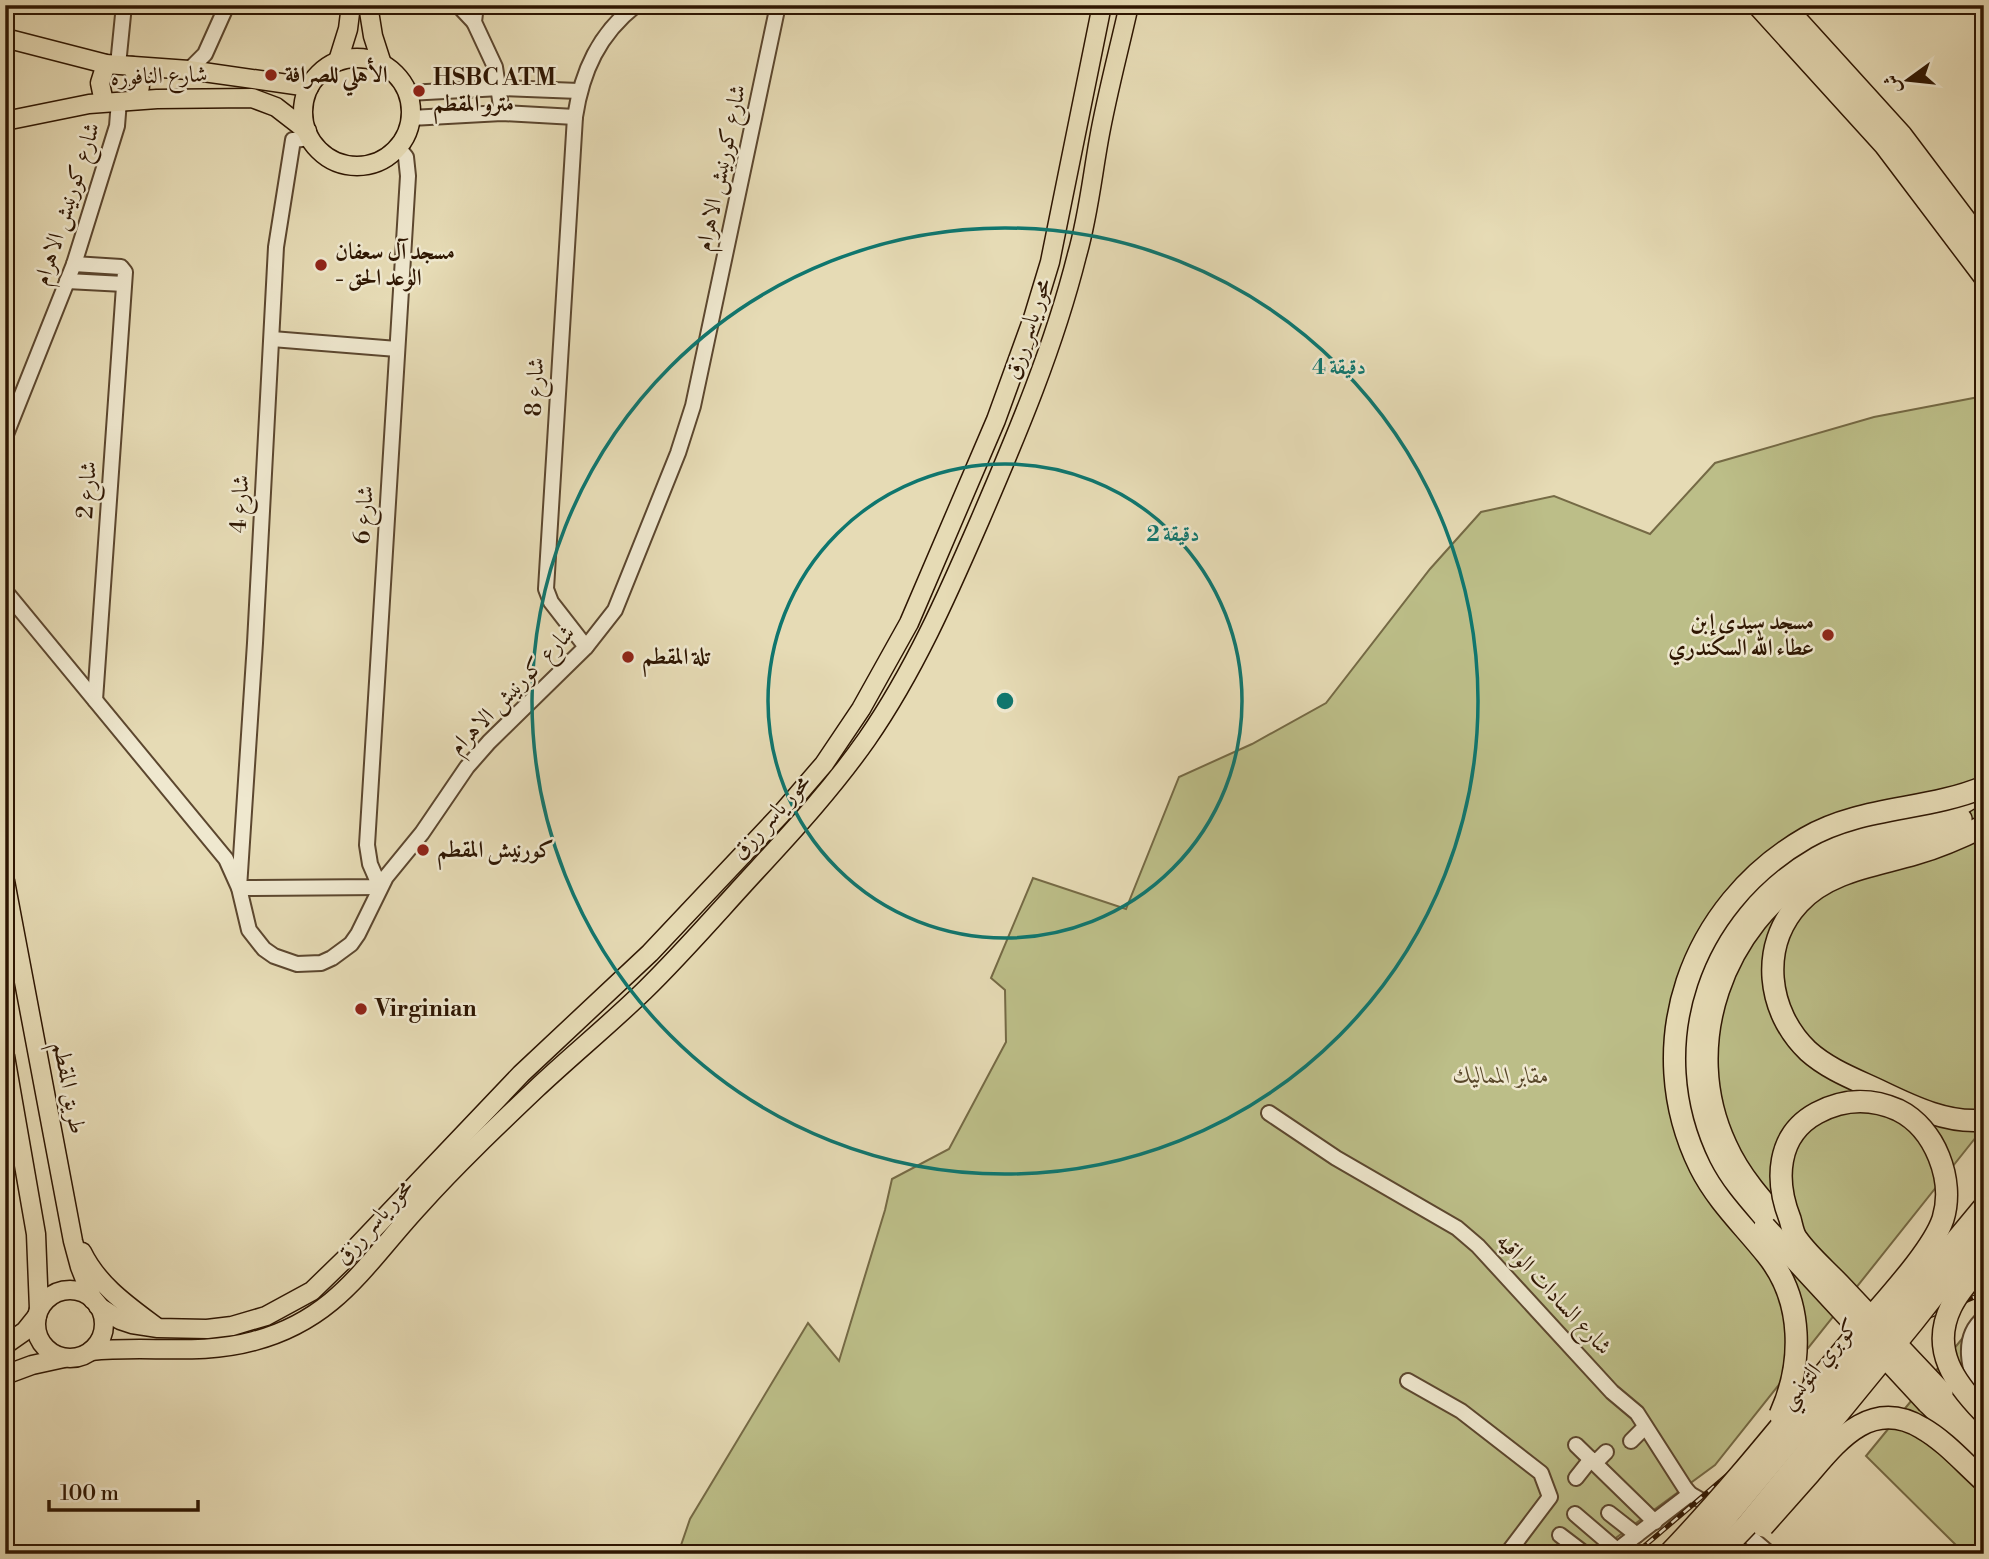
<svg xmlns="http://www.w3.org/2000/svg" width="1989" height="1559" font-family="'Libre Bodoni',Amiri,serif">
  <style>
    .green { fill: #bcbe88; stroke: #756a45; stroke-width: 2 }
    .lines { fill: none; stroke-linecap: round; stroke-linejoin: round }
    .minor-casing { stroke: #5c472f; stroke-width: 18 }
    .major-casing { stroke: #2e1602; stroke-width: 21 }
    .highway-casing { stroke: #2e1602; stroke-width: 24 }
    .minor { stroke: #efe8cf; stroke-width: 14 }
    .major { stroke: #e6dbb5; stroke-width: 18 }
    .highway { stroke: #e6dbb5; stroke-width: 21 }
    .rail-casing { stroke: #2e1602; stroke-width: 5 }
    .rail { stroke: #efe8cf; stroke-width: 2.5; stroke-dasharray: 8; stroke-linecap: butt }
    .highway-bridge-casing { stroke: #2e1602; stroke-width: 24; stroke-linecap: butt }
    .highway-bridge { stroke: #e6dbb5; stroke-width: 21 }
    .ring { fill: none; stroke: #0f766e; stroke-width: 3.5 }
    .poi-dot { fill: #8f2418; stroke: #efe8cf; stroke-width: 2.5 }
    .labels { text-anchor: middle; dominant-baseline: central; stroke-width: 5; stroke-linejoin: round; paint-order: stroke }
    .poi-label { font-size: 23px; font-weight: bold; fill: #2e1602; stroke: #efe8cf; text-anchor: start }
    .street-label { font-size: 23px; fill: #2e1602; stroke: #efe8cf }
    .park-label { font-size: 23px; font-style: italic; fill: #59482a; stroke: #efe8cf }
    .centre { fill: #0f766e; stroke: #efe8cf; stroke-width: 3.5 }
    .ring-label { font-size: 21px; text-anchor: middle; font-weight: bold; fill: #0f766e; stroke: #efe8cf; stroke-width: 5; stroke-linejoin: round; paint-order: stroke }
  </style>
  <rect width="100%" height="100%" fill="#e6dbb5"/>
  <filter id="stains"><feTurbulence type="fractalNoise" baseFrequency=".00286" numOctaves="4"/><feColorMatrix values="0 0 0 0 .2 0 0 0 0 .09 0 0 0 0 .02 0 0 0 .5 -.17"/></filter>
  <radialGradient id="worn" r=".72"><stop offset=".6" stop-color="#630" stop-opacity="0"/><stop offset="1" stop-color="#630" stop-opacity=".3"/></radialGradient>
  <!-- green -->
  <g class="green">
    <path d="M1984 396V1127L1715 1465 1594 1554H678L690 1519 808 1323 839 1361 885 1210 892 1179 949 1149 1006 1042 1005 990 991 978 1033 878 1126 909 1179 777 1252 744 1326 703 1430 569 1481 512 1554 496 1650 534 1715 463 1874 417Z"/>
    <path d="M1984 1329V1554H1965L1866 1456 1966 1334Z"/>
  </g>
  <g class="lines">
    <!-- minor casing -->
    <g class="minor-casing">
      <g id="minor">
        <path d="M458 5 474 22"/>
        <path d="M476 5 474 22 495 67 502 113"/>
        <path d="M118 65 124 5"/>
        <path d="M189 70 205 54 227 5"/>
        <path d="M408 93 500 88 579 91"/>
        <path d="M411 118 502 113 575 117"/>
        <path d="M310 138 293 140 276 247 255 643 239 888 380 887 370 864 367 845 408 176 406 157 398 147"/>
        <path d="M74 264 121 267 125 272 95 700"/>
        <path d="M67 281 124 284"/>
        <path d="M272 339 397 349"/>
        <path d="M5 437 74 264 117 126 119 101"/>
        <path d="M5 591 226 859 239 888 249 930 264 949 274 956 297 964 321 963 332 958 351 944 358 934 386 877 422 833 467 767 489 742 586 647 615 610 678 453 693 406 778 5"/>
        <path d="M586 647 551 602 546 589 575 117C582 71 599 34 636 5"/>
        <path d="M1269 1113 1336 1158 1457 1228 1478 1246 1612 1392 1637 1413 1685 1488 1690 1494 1718 1510"/>
        <path d="M1984 1318C1961 1337 1967 1372 1984 1393"/>
        <path d="M1408 1381 1461 1411 1541 1473 1550 1497 1507 1554"/>
        <path d="M1631 1441 1645 1427"/>
        <path d="M1576 1445 1655 1522"/>
        <path d="M1595 1463 1606 1452"/>
        <path d="M1576 1478 1591 1459"/>
        <path d="M1609 1513 1637 1535"/>
        <path d="M1575 1514 1617 1550"/>
        <path d="M1736 1525 1770 1554"/>
        <path d="M1560 1535 1585 1554"/>
        <path d="M1612 1554 1690 1494"/>
      </g>
    </g>
    <!-- major casing -->
    <g class="major-casing">
      <g id="major">
        <path d="M368 5 373 36 382 64"/>
        <path d="M5 38 106 64 189 70 309 87"/>
        <circle cx="357" cy="112" r="54"/>
        <path d="M338 61 348 29 351 5"/>
        <path d="M132 66 140 86 137 100"/>
        <path d="M104 102 100 83 106 64"/>
        <path d="M5 121 89 104 157 99 252 98 276 107 307 131"/>
        <path d="M5 881 73 1241 80 1267 93 1300"/>
        <path d="M5 1056 36 1234 39 1309"/>
        <path d="M82 1252C98 1285 127 1305 155 1326"/>
        <circle cx="70" cy="1324" r="34"/>
        <path d="M98 1306 120 1320 132 1324 158 1328 207 1329 232 1326 266 1316 312 1291 346 1258 521 1074 650 953 781 814 824 764 861 709 909 623 996 420 1033 318 1050 262 1102 5"/>
        <path d="M5 1345 25 1331 37 1316"/>
        <path d="M91 1351C146 1345 200 1356 254 1341 337 1319 366 1263 420 1205 456 1165 496 1127 536 1089 571 1056 609 1025 644 991 683 953 719 911 756 871 795 829 834 786 867 739 914 671 947 596 980 520 1017 434 1054 347 1077 255 1088 217 1092 178 1099 139 1107 94 1119 50 1129 5"/>
        <path d="M5 1375 32 1365 64 1358"/>
      </g>
    </g>
    <!-- highway casing -->
    <g class="highway-casing">
      <g id="highway">
        <path d="M1758 5 1885 145 1984 276"/>
        <path d="M1783 5 1901 135 1984 245"/>
        <path d="M1984 826C1962 837 1939 847 1915 854 1875 866 1829 871 1799 903 1759 946 1767 1012 1808 1051 1829 1070 1857 1080 1882 1092 1913 1107 1949 1124 1984 1120"/>
        <path d="M1765 1227C1744 1203 1724 1179 1711 1149 1665 1045 1706 914 1806 857 1859 827 1935 828 1979 792"/>
        <path d="M1796 1238C1770 1209 1742 1181 1726 1145 1679 1045 1723 924 1816 869 1861 842 1915 842 1961 819"/>
        <path d="M1942 1393 1984 1436"/>
        <path d="M1928 1403 1984 1458"/>
      </g>
    </g>
    <!-- minor -->
    <use href="#minor" class="minor"/>
    <!-- major -->
    <use href="#major" class="major"/>
    <!-- highway -->
    <use href="#highway" class="highway"/>
    <!-- rail casing -->
    <g class="rail-casing">
      <path id="rail" d="M1635 1554 1730 1473 1831 1358 1984 1293"/>
    </g>
    <!-- rail -->
    <use href="#rail" class="rail"/>
    <!-- highway-bridge casing -->
    <g class="highway-bridge-casing">
      <g id="highway-bridge">
        <path d="M1765 1227 1928 1403"/>
        <path d="M1984 1263C1972 1277 1959 1290 1951 1307 1930 1350 1955 1383 1984 1413"/>
        <path d="M1780 1415C1803 1364 1804 1301 1767 1255 1744 1226 1717 1201 1700 1167 1640 1045 1690 905 1806 838 1861 806 1926 811 1984 787"/>
        <path d="M1763 1526C1779 1508 1794 1491 1810 1473 1839 1439 1872 1398 1922 1428 1945 1441 1964 1463 1984 1481"/>
        <path d="M1669 1554C1736 1484 1796 1407 1858 1333 1881 1305 1932 1252 1943 1219 1955 1180 1935 1128 1898 1110 1871 1098 1843 1099 1817 1113 1776 1135 1775 1181 1790 1219 1792 1226 1793 1234 1797 1239 1809 1256 1826 1270 1840 1285 1874 1321 1908 1357 1942 1393"/>
        <path d="M1694 1554 1728 1515 1984 1207"/>
        <path d="M1719 1554 1747 1525 1913 1322 1984 1232"/>
      </g>
    </g>
    <!-- highway-bridge -->
    <use href="#highway-bridge" class="highway-bridge"/>
  </g>
  <!-- distance rings -->
  <g class="ring">
    <circle cx="1005" cy="701" r="237"/>
    <circle cx="1005" cy="701" r="473"/>
  </g>
  <!-- markers -->
  <g class="poi-dot">
    <circle cx="271" cy="75" r="7"/>
    <circle cx="419" cy="91" r="7"/>
    <circle cx="321" cy="265" r="7"/>
    <circle cx="1828" cy="635" r="7"/>
    <circle cx="628" cy="657" r="7"/>
    <circle cx="423" cy="850" r="7"/>
    <circle cx="361" cy="1009" r="7"/>
  </g>
  <g class="labels">
    <!-- poi labels -->
    <g class="poi-label">
      <text x="285" y="75">الأهلي للصرافة</text>
      <text x="433" y="78">HSBC ATM<tspan x="433" dy="26">مترو المقطم</tspan></text>
      <text x="335" y="252">مسجد آل سعفان<tspan x="335" dy="26">- الوعد الحق</tspan></text>
      <text x="1814" y="622" text-anchor="end">مسجد سيدى إبن<tspan x="1814" dy="26">عطاء الله السكندري</tspan></text>
      <text x="642" y="657">تلة المقطم</text>
      <text x="437" y="850">كورنيش المقطم</text>
      <text x="375" y="1009">Virginian</text>
    </g>
    <!-- street labels -->
    <g class="street-label">
      <text transform="translate(159 76) rotate(-2)">شارع النافوره</text>
      <text transform="translate(721 168) rotate(-78)">شارع كورنيش الاهرام</text>
      <text transform="translate(67 204) rotate(-72)">شارع كورنيش الاهرام</text>
      <text transform="translate(1028 329) rotate(-72)">محور ياسر رزق</text>
      <text transform="translate(535 387) rotate(-87)">شارع 8</text>
      <text transform="translate(87 490) rotate(-86)">شارع 2</text>
      <text transform="translate(240 504) rotate(-87)">شارع 4</text>
      <text transform="translate(364 515) rotate(-86)">شارع 6</text>
      <text transform="translate(512 690) rotate(-46)">شارع كورنيش الاهرام</text>
      <text transform="translate(771 817) rotate(-48)">محور ياسر رزق</text>
      <text transform="translate(69 1088) rotate(79)">طريق المقطم</text>
      <text transform="translate(374 1222) rotate(-49)">محور ياسر رزق</text>
      <text transform="translate(1554 1294) rotate(47)">شارع السادات الواقيه</text>
      <text transform="translate(1819 1364) rotate(-50)">كوبري التونسي</text>
    </g>
    <!-- park labels -->
    <g class="park-label">
      <text x="1501" y="1076">مقابر المماليك</text>
    </g>
  </g>
  <circle cx="1005" cy="701" r="10" class="centre"/>
  <g class="ring-label">
    <text x="1339" y="374">4 دقيقة</text>
    <text x="1173" y="541">2 دقيقة</text>
  </g>
  <!-- margin -->
  <rect width="1989" height="1559" fill="none" stroke="#e6dbb5" stroke-width="28"/>
  <rect x="7" y="7" width="1975" height="1545" fill="none" stroke="#2e1602" stroke-width="3.5"/>
  <rect x="14" y="14" width="1961" height="1531" fill="none" stroke="#2e1602" stroke-width="2"/>
  <!-- north arrow -->
  <g transform="translate(1908 80) rotate(255)" stroke="#efe8cf" stroke-width="5" paint-order="stroke">
  <path d="M0-5L12 26L0 18L-12 26Z" fill="#2e1602"/>
  <text y="-10" font-size="19" font-weight="bold" text-anchor="middle" fill="#2e1602">ش</text>
  </g>
  <!-- scale -->
  <path d="M49 1500v10h149v-10" fill="none" stroke="#2e1602" stroke-width="3.5"/>
  <text x="60" y="1500" font-size="21" fill="#2e1602" stroke="#efe8cf" stroke-width="5" paint-order="stroke">100 m</text>
  <rect width="100%" height="100%" filter="url(#stains)"/>
  <rect width="100%" height="100%" fill="url(#worn)"/>
</svg>
